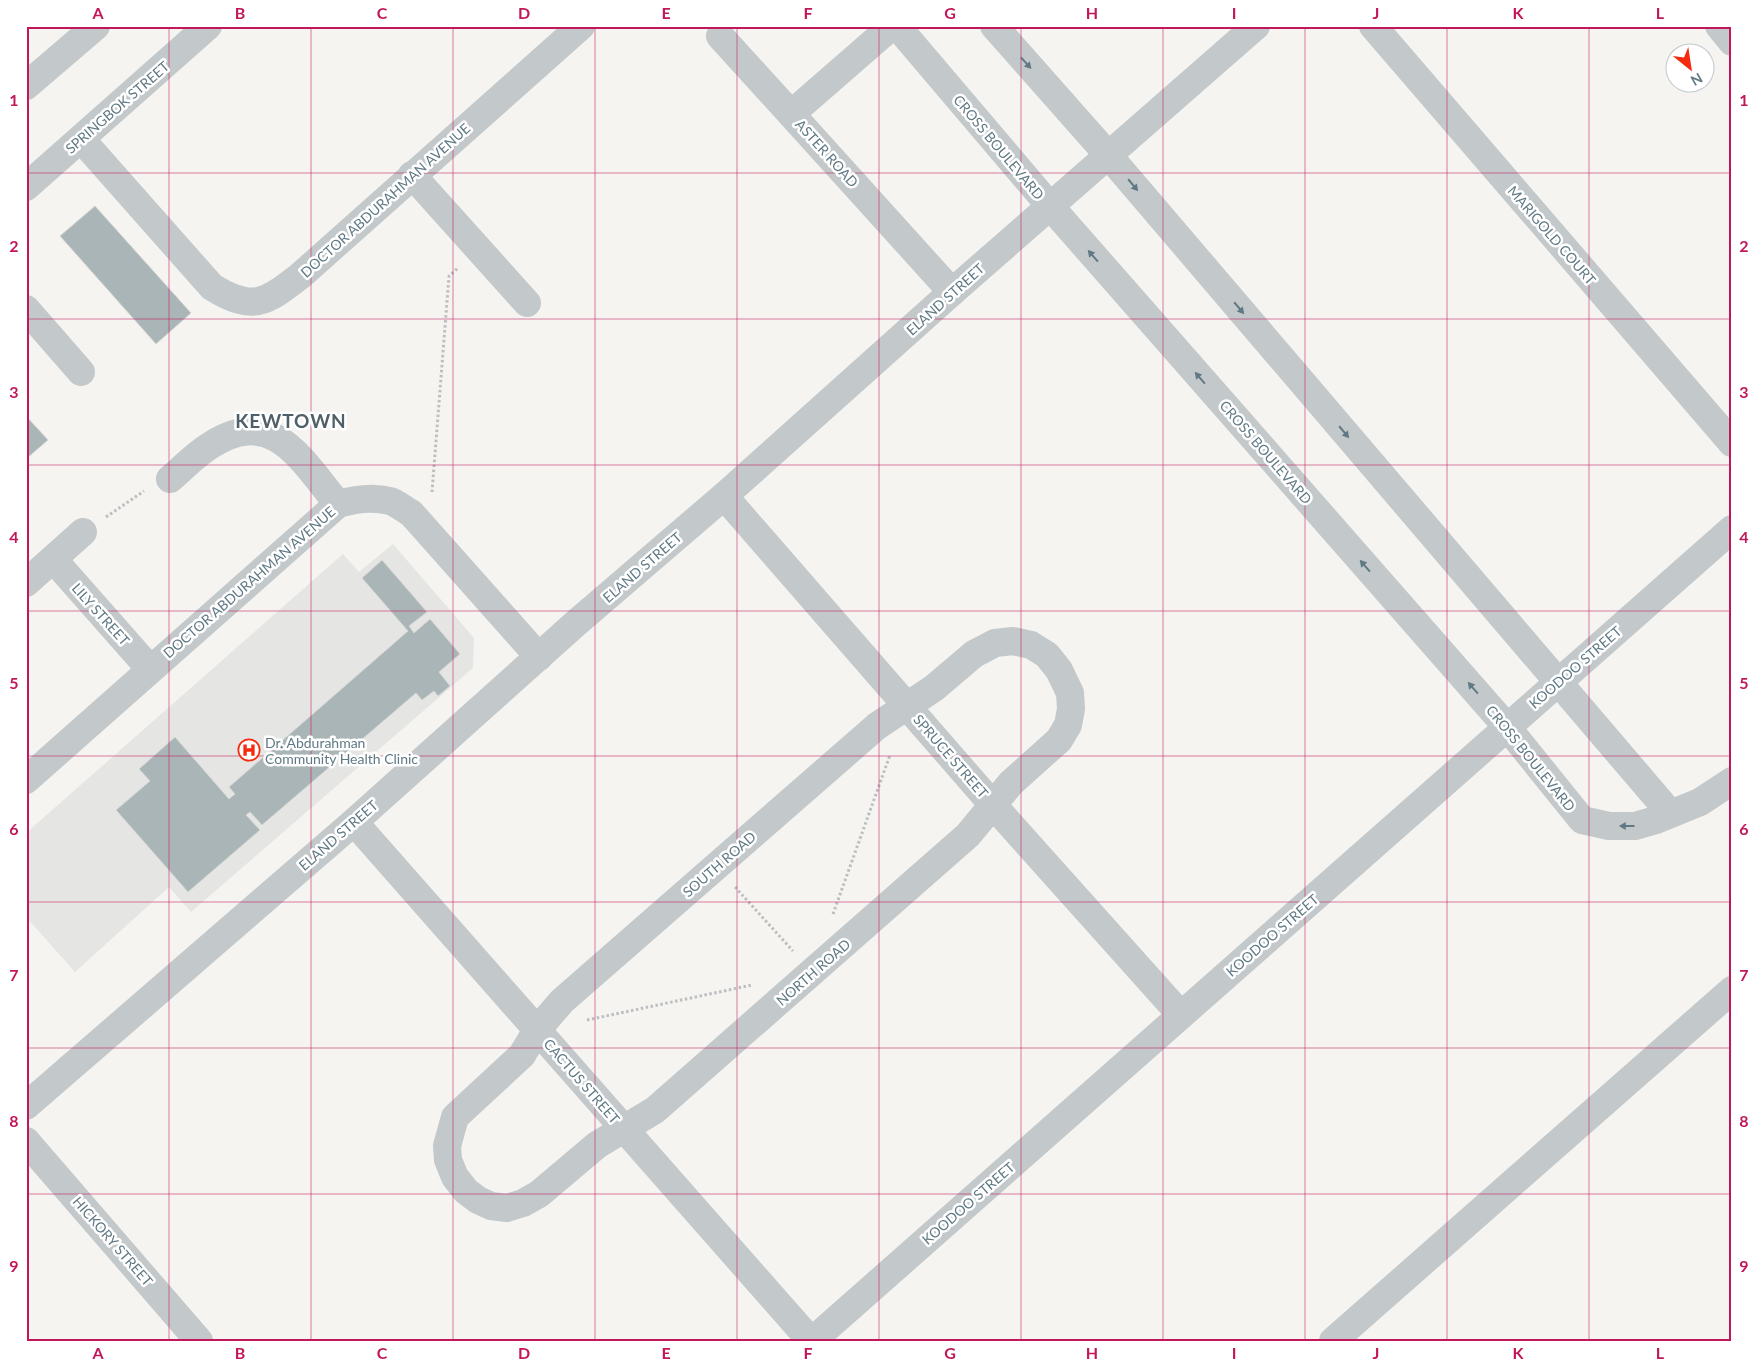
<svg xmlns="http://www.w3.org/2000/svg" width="1758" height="1367" font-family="Lato,sans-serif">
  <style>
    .built { fill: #e5e6e4 }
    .building { fill: #aab5b8; stroke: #d6d6d3 }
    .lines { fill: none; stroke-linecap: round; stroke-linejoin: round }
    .path { stroke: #bcbfc1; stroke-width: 3; stroke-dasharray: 2.5 2.5; stroke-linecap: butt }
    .minor { stroke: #c3c8ca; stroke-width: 28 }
    .oneway { fill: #607984 }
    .grid { fill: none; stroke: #c2185b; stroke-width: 1; stroke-opacity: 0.55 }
    .labels { text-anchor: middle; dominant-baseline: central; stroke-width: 5; stroke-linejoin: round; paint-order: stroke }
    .street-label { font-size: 14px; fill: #607984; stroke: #fff }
    .poi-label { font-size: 14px; fill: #607984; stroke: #fff; text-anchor: start }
    .district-label { font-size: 19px; font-weight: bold; letter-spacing: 1px; fill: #4f6069; stroke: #fff }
    .neatline { fill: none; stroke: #c2185b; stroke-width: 2 }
    .grid-label { font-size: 16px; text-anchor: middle; font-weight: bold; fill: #c2185b }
  </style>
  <rect width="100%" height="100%" fill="#f5f4f0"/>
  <!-- built -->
  <path class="built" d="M393 544 474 638 473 668 191 912 169 887 75 972 26 917V833L343 554 359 572Z"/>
  <!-- building -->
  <g class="building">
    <path d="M95 206 191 313 156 344 60 236Z"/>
    <path d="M26 416 48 440 26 459Z"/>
    <path d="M382 560 427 612 409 626 414 633 430 619 460 654 439 672 450 686 438 696 434 691 422 700 416 693 262 825 250 812 246 815 260 830 188 892 116 810 150 781 139 769 175 737 229 799 235 794 229 787 408 631 362 578Z"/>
  </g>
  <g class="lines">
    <!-- path -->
    <g class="path">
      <path d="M432 492 449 276 458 268"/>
      <path d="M106 517 144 491"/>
      <path d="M735 887 793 951"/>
      <path d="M833 914 890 755"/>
      <path d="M587 1020 752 985"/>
    </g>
    <!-- minor -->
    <g class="minor">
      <path d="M892 26 791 114 952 292"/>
      <path d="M897 26 1050 206 1507 727 1582 820 1609 826H1635L1656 820 1700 802 1732 781"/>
      <path d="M994 26 1109 156 1670 813"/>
      <path d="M1373 26 1732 443"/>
      <path d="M1719 26 1732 42"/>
      <path d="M720 36 791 114"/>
      <path d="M26 86 96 26"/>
      <path d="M81 139 212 287C253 312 265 303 300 276L581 26"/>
      <path d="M412 175 527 303"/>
      <path d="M26 187 208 26"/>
      <path d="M26 309 81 372"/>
      <path d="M170 479C183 468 196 454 211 445 273 405 302 461 338 504"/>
      <path d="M724 496 993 805 1181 1015"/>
      <path d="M53 559 150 669"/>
      <path d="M26 583 83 532"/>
      <path d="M1013 641 1031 645 1047 655 1059 670 1070 693 1071 709 1068 725 1059 740 1011 783 968 835 655 1110 597 1145 539 1194 523 1203 507 1208 491 1206 478 1200 466 1191 455 1177 448 1160 447 1146 455 1117 522 1055 537 1030 562 1001 877 726 934 688 974 654 995 643Z"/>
      <path d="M26 780 338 504C354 499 374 497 390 501 397 503 405 510 411 513L539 657"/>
      <path d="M354 822 811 1341"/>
      <path d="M26 1106 354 822 575 624 724 496 952 292 1256 26"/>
      <path d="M26 1141 199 1341"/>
      <path d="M812 1341 1732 529"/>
      <path d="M1333 1341 1732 990"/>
    </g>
  </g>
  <!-- one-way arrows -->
  <defs><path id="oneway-solid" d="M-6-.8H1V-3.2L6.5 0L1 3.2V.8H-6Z" transform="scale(1.25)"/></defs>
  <g class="oneway">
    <use href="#oneway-solid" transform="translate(1026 63) rotate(48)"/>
    <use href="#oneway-solid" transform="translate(1133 185) rotate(50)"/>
    <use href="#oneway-solid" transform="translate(1093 256) rotate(-131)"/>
    <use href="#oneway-solid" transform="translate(1239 308) rotate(50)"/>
    <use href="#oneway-solid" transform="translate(1200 378) rotate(-131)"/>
    <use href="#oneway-solid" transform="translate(1344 432) rotate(50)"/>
    <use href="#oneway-solid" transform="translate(1365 566) rotate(-131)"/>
    <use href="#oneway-solid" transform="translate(1473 688) rotate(-131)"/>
    <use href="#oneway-solid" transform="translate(1627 826) rotate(180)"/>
  </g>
  <!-- grid -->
  <path class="grid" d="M169 26V1341M311 26V1341M453 26V1341M595 26V1341M737 26V1341M879 26V1341M1021 26V1341M1163 26V1341M1305 26V1341M1447 26V1341M1589 26V1341M26 173H1732M26 319H1732M26 465H1732M26 611H1732M26 756H1732M26 902H1732M26 1048H1732M26 1194H1732"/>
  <!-- icons -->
  <defs>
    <g id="hospital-ring" transform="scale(1.125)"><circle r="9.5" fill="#fff" stroke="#f52b10" stroke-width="1.5"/><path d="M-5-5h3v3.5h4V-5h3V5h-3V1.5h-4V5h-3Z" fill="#f52b10"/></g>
  </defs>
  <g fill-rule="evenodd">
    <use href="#hospital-ring" x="249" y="750"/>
  </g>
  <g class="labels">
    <!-- street labels -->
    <g class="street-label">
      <text transform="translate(117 107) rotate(-41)">SPRINGBOK STREET</text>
      <text transform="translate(999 147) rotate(50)">CROSS BOULEVARD</text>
      <text transform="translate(827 153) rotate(48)">ASTER ROAD</text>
      <text transform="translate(385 200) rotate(-42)">DOCTOR ABDURAHMAN AVENUE</text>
      <text transform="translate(1552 235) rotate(49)">MARIGOLD COURT</text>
      <text transform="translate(945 299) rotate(-42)">ELAND STREET</text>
      <text transform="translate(1266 452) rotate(49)">CROSS BOULEVARD</text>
      <text transform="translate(642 567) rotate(-41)">ELAND STREET</text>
      <text transform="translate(249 582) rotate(-41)">DOCTOR ABDURAHMAN AVENUE</text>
      <text transform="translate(101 614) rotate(48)">LILY STREET</text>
      <text transform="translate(1575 667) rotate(-41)">KOODOO STREET</text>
      <text transform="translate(951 756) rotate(49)">SPRUCE STREET</text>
      <text transform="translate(1531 758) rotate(51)">CROSS BOULEVARD</text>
      <text transform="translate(338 835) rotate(-41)">ELAND STREET</text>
      <text transform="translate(719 864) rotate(-41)">SOUTH ROAD</text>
      <text transform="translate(1272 935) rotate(-41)">KOODOO STREET</text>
      <text transform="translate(813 972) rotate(-41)">NORTH ROAD</text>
      <text transform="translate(582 1081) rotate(49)">CACTUS STREET</text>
      <text transform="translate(968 1203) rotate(-41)">KOODOO STREET</text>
      <text transform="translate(113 1241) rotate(49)">HICKORY STREET</text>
    </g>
    <!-- poi labels -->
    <g class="poi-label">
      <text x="265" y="742">Dr. Abdurahman<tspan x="265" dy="16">Community Health Clinic</tspan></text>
    </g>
    <!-- district labels -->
    <g class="district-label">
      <text x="291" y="420">KEWTOWN</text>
    </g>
  </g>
  <!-- border -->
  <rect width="1758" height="1367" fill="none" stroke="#ffffff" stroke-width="55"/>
  <!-- north arrow -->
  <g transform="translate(1690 68) rotate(150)"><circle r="24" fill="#ffffff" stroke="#bfc9ce"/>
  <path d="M0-4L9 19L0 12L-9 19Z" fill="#f52b10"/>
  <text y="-8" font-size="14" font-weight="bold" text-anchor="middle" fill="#607984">N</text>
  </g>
  <rect x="28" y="28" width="1702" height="1312" class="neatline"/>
  <g class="grid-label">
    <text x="98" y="19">A</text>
    <text x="240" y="19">B</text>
    <text x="382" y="19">C</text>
    <text x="524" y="19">D</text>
    <text x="666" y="19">E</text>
    <text x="808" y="19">F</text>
    <text x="950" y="19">G</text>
    <text x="1092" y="19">H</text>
    <text x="1234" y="19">I</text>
    <text x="1376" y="19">J</text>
    <text x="1518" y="19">K</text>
    <text x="1660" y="19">L</text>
    <text x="14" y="106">1</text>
    <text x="1744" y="106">1</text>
    <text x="14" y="252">2</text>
    <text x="1744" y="252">2</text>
    <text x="14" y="398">3</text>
    <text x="1744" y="398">3</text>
    <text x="14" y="543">4</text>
    <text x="1744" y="543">4</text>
    <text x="14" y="689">5</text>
    <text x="1744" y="689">5</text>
    <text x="14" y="835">6</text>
    <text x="1744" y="835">6</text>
    <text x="14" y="981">7</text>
    <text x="1744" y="981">7</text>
    <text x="14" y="1127">8</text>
    <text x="1744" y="1127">8</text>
    <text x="14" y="1272">9</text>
    <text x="1744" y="1272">9</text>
    <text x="98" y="1359">A</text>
    <text x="240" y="1359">B</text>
    <text x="382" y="1359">C</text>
    <text x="524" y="1359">D</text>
    <text x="666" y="1359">E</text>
    <text x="808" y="1359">F</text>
    <text x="950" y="1359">G</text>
    <text x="1092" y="1359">H</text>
    <text x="1234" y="1359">I</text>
    <text x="1376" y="1359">J</text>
    <text x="1518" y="1359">K</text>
    <text x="1660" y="1359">L</text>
  </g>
</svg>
